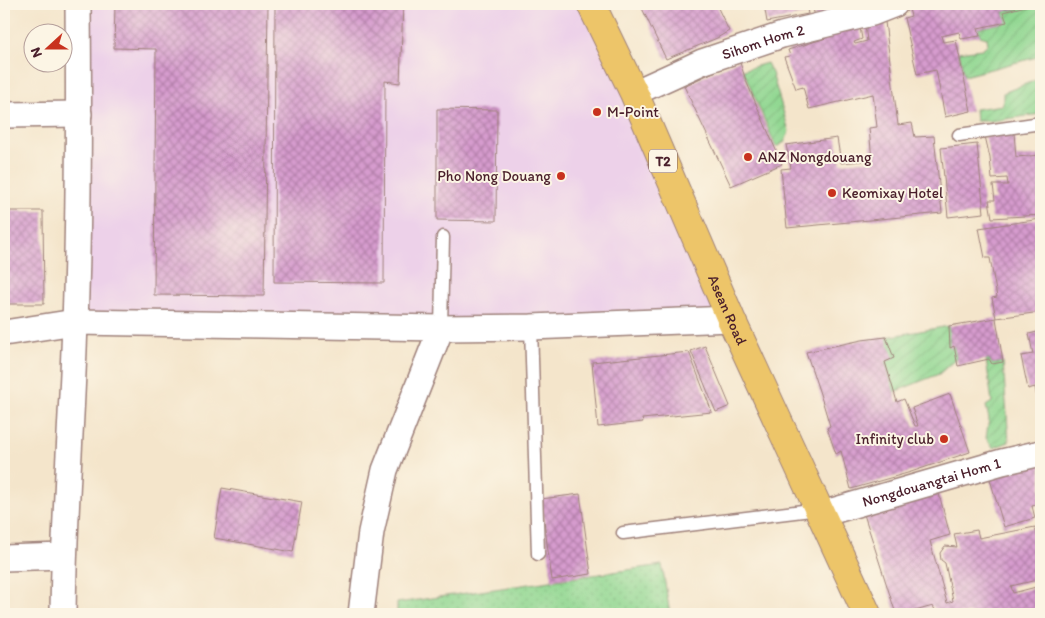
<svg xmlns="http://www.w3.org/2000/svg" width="1045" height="618" font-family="Itim,sans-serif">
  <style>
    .built { fill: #edd1e9 }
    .grass { fill: url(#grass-dots); stroke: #6d7b5e }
    .garden { fill: url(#garden-furrows); stroke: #6d7b5e }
    .building { fill: url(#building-cross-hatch) }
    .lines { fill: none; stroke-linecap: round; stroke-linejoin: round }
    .lane-casing { stroke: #9f827b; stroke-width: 15 }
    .street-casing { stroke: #9f827b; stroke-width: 28 }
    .primary-casing { stroke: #9f827b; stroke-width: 30 }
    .lane { stroke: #fff; stroke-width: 12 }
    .street { stroke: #fff; stroke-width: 25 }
    .primary { stroke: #edc569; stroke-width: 28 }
    .poi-dot { fill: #c8321e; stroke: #fcf5e5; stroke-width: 2 }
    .labels { text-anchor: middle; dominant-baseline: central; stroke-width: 4; stroke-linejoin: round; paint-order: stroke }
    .shield { fill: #fcf5e5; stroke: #7f5f63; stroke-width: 1 }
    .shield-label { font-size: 14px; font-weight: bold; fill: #4a1f2b }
    .street-label { font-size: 15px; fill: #4a1f2b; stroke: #fcf5e5 }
    .poi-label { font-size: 15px; fill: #4a1f2b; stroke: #fcf5e5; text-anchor: start }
  </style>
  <defs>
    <pattern id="grass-dots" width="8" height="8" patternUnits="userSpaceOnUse" patternTransform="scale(1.25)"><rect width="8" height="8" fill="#90d791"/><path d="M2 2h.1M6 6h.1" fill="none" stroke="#7eb87d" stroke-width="1.8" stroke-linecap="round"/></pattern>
    <pattern id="garden-furrows" width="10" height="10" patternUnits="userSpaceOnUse" patternTransform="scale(1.25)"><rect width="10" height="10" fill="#90d791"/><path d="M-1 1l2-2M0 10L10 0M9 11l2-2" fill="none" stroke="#7eb87d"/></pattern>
    <pattern id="building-cross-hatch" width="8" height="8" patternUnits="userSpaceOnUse" patternTransform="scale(1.25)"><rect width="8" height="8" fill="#d69bce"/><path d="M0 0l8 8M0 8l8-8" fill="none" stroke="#b07ea7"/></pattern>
  </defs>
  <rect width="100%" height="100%" fill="#fcf5e5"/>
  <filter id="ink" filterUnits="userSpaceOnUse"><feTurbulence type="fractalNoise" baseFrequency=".02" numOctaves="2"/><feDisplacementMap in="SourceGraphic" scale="10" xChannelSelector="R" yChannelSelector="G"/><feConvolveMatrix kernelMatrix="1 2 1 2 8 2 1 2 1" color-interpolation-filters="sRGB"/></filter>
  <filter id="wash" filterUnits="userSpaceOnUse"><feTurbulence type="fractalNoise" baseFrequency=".0096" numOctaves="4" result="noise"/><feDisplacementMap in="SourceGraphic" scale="20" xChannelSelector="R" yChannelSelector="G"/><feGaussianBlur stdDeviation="1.12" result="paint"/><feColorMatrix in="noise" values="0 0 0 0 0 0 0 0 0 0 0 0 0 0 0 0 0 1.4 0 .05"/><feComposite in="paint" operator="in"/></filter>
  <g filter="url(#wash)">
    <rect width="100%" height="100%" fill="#f4e5cb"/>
    <!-- built -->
    <path class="built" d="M78 4H591L731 319 75 322Z"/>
    <!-- grass -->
    <path class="grass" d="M662 565 670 614H397V603Z"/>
    <!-- garden -->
    <g class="garden">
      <path d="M1036 4H1041V56L964 76 959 52 982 49 988 44 987 38 980 36 978 28 1006 22 1003 12Z"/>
      <path d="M767 63 772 73 789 131 785 142 776 147 743 70Z"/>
      <path d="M1041 78V114L992 121H976L975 109 1003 105V93Z"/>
      <path d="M949 326 950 347 954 346 957 358 939 374 894 392 885 362 887 341 886 337Z"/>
      <path d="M986 359H989L992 364 1003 362 1009 442 993 448 986 438 989 419 986 406 992 402Z"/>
    </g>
    <g id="blocks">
      <!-- building -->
      <g class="building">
        <path d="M115 4H268L264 296 154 295 156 49 114 48Z"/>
        <path d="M275 4H403L400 83 385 81 384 283 274 282Z"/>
        <path d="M640 4H716L729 31 717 38 666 59Z"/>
        <path d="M764 4H806L808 14 767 22Z"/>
        <path d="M812 4H856L857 8 815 17Z"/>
        <path d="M915 4H1033L1003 12 1007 22 978 28 980 36 961 39 959 32 941 36 943 42 956 40 971 111 945 117 936 70 917 74 904 18 911 16 908 6Z"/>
        <path d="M859 21 862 39 854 42 855 44 867 41 865 25 885 22 898 125 912 123 915 137 934 136 942 213 787 228 781 169 791 168 786 145 837 138 841 163 872 160 869 128 877 127 873 94 809 109 803 87 796 89 784 57 790 56 788 50 826 38 824 32Z"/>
        <path d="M739 60 747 83 782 164 731 186 684 86Z"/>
        <path d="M437 109 497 110 496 221 437 220Z"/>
        <path d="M1014 133 1016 157 1041 155V215L992 218 989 200H995L993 185H1008L1007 178 992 179 990 158 985 136Z"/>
        <path d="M977 144 984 213 948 217 941 148Z"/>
        <path d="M4 211H43L44 304H4Z"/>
        <path d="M1041 219V312L996 318 1003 362 992 364 989 359 958 366 954 346 950 348 949 326 996 318 992 298 997 297 990 258H985L979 228Z"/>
        <path d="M1041 331V416H1040L1035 387 1028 389 1021 356 1033 354 1029 334Z"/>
        <path d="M886 337 894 358 885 362 895 395 897 402 904 399 915 426H918L912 408 950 394 970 452 911 472 851 489 841 451 836 454 827 428 830 426 823 403 806 352 862 340Z"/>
        <path d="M705 346 730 406 716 412 691 351Z"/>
        <path d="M689 352 712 412 642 419 643 422 598 427 592 362Z"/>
        <path d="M1041 464V504L1032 506 1035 518 1004 527 989 476Z"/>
        <path d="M222 488 302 502 293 552 214 538Z"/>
        <path d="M580 494 591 574 552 580 541 499Z"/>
        <path d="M939 494 950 535 930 541 947 603 953 601 945 563 941 560 940 553 945 546 957 547 954 534 977 530 979 538 1035 527 1041 551V579L1011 586 1013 593 1036 587 1041 603V614H937L933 606 904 614H896L862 508 921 498Z"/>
      </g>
    </g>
  </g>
  <g filter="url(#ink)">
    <use href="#blocks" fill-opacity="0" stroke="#9f827b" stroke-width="1"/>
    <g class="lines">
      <!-- lane casing -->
      <g class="lane-casing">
        <g id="lane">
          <path d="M959 135 1041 123"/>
          <path d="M531 327 538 554"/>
          <path d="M441 328 443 237"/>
          <path d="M623 533 819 509"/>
        </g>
      </g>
      <!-- street casing -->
      <g class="street-casing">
        <g id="street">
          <path id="s1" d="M634 93 702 62 782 35 872 13 895 4"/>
          <path d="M4 115 79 114"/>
          <path d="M4 333 75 322 441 328 531 327 731 319"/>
          <path id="s2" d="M822 514 1002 462 1041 453"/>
          <path d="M4 558 63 556"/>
          <path d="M63 614C64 517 72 420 75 322 79 216 79 110 78 4"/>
          <path d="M361 614 371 532 385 470 441 328"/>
        </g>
      </g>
      <!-- primary casing -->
      <g class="primary-casing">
        <g id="primary">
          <path id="s3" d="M591 4 634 93 731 319 867 614"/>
        </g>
      </g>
      <!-- lane -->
      <use href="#lane" class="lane"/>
      <!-- street -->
      <use href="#street" class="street"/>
      <!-- primary -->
      <use href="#primary" class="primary"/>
    </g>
  </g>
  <!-- markers -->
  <g class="poi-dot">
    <circle cx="597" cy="112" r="5"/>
    <circle cx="748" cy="157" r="5"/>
    <circle cx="561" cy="176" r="5"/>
    <circle cx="832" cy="193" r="5"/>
    <circle cx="944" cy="439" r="5"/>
  </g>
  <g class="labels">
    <!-- shield labels -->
    <rect class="shield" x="649" y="149.5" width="28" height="23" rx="4"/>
    <g class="shield-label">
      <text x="663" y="161">T2</text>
    </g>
    <!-- street labels -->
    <g class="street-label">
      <text stroke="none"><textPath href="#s1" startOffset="139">Sihom Hom 2</textPath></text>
      <text stroke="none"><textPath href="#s3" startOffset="335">Asean Road</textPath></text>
      <text stroke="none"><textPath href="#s2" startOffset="114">Nongdouangtai Hom 1</textPath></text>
    </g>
    <!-- poi labels -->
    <g class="poi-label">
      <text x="607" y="112">M-Point</text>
      <text x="758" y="157">ANZ Nongdouang</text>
      <text x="551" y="176" text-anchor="end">Pho Nong Douang</text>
      <text x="842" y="193">Keomixay Hotel</text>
      <text x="934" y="439" text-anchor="end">Infinity club</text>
    </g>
  </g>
  <!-- margin -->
  <rect width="1045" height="618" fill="none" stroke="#fcf5e5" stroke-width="20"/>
  <!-- north arrow -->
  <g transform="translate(48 48) rotate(249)"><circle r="24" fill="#fcf5e5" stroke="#b59f9b"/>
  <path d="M0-4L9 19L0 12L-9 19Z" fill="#c8321e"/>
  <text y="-8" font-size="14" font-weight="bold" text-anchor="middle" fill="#4a1f2b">N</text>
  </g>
</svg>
